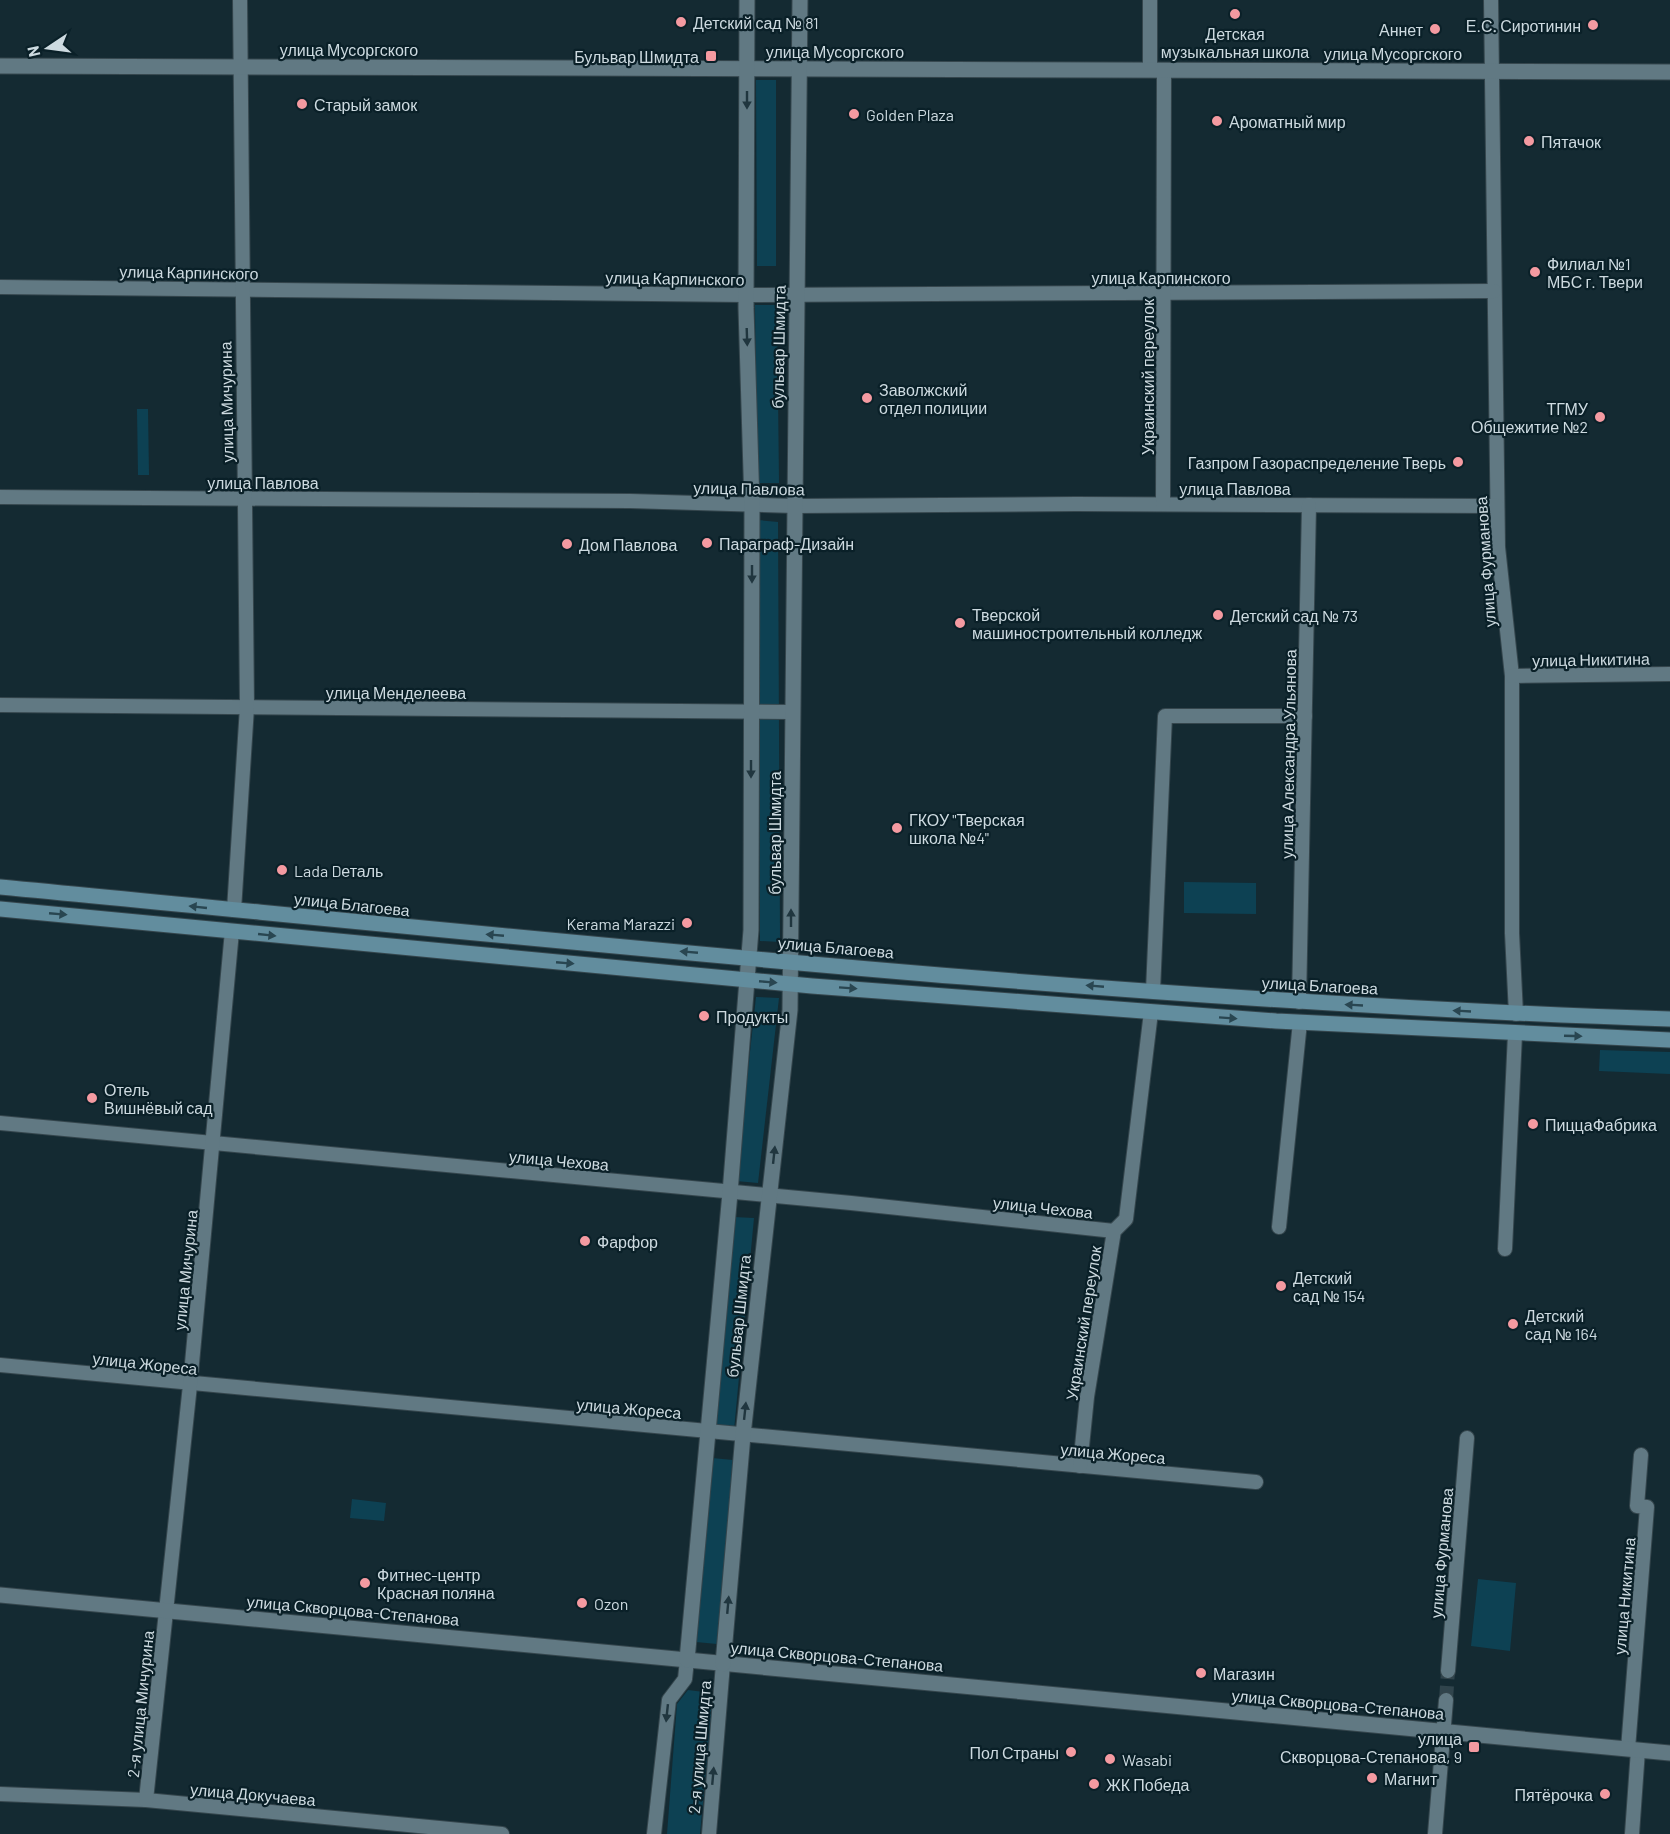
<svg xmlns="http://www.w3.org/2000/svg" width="1670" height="1834" font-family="Barlow,sans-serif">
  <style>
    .green { fill: #0d4153 }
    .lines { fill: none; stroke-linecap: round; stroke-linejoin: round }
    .minor-tunnel { stroke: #30444c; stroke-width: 14; stroke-dasharray: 14 7; stroke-linecap: butt }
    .minor-casing { stroke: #35464d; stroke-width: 16 }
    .tertiary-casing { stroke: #35464d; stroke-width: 17 }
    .secondary-casing { stroke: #35464d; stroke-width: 17 }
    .minor { stroke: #617983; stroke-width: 14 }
    .tertiary { stroke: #617983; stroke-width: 15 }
    .secondary { stroke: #628d9e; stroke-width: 15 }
    .oneway { fill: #20363f }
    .oneway2 { fill: #294651 }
    .poi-dot { fill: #f49aa1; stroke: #0a2028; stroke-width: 2 }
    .labels { text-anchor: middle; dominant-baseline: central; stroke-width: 4.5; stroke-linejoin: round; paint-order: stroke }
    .poi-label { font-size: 16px; fill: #cddae0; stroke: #0a2028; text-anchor: start }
    .street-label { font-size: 16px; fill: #cddae0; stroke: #0a2028 }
  </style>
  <rect width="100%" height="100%" fill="#142a32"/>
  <!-- green -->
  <g class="green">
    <path d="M756 80H776V266H757Z"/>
    <path d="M755 305H777L779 483H757Z"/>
    <path d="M137 409H148L149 475H138Z"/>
    <path d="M758 520 778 522 780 942 760 941Z"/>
    <path d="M1184 882 1256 883V914L1184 913Z"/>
    <path d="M756 997 779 998 758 1183 736 1181Z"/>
    <path d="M1600 1050 1670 1052V1074L1599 1071Z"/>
    <path d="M734 1217 754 1218 734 1430 715 1428Z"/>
    <path d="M712 1458 733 1460 717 1644 696 1642Z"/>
    <path d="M352 1499 386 1503 384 1521 350 1518Z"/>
    <path d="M1478 1579 1516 1583 1510 1651 1471 1646Z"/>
    <path d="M688 1690 704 1692 712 1705 700 1834H667L677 1704Z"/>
  </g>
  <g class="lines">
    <!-- minor-tunnel -->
    <path class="minor-tunnel" d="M1446 1700 1448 1671"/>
    <!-- minor casing -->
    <g class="minor-casing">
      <g id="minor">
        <path d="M1491 0 1498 547 1512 676V933L1516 1014"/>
        <path d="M1150 70V0"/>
        <path d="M0 287 746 295 1494 291"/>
        <path d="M0 497 630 501 795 506 1076 504 1497 506"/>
        <path d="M1163 504 1164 70"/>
        <path d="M1512 676 1670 674"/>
        <path d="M0 705 792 712"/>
        <path d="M234 910 247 707 240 0"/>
        <path d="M1153 991 1165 716H1305"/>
        <path d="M1299 1002 1309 505"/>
        <path d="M0 1123 851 1203 1114 1231"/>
        <path d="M1279 1227 1300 1022"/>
        <path d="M1505 1249 1515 1034"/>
        <path d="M0 1365 1256 1482"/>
        <path d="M1080 1466 1087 1397 1114 1231 1126 1219 1151 1012"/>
        <path d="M1448 1671 1467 1438"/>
        <path d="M1628 1749 1647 1507 1637 1506 1641 1455"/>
        <path d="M0 1794 146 1800 502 1834"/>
        <path d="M146 1800 190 1385 232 931"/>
        <path d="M654 1834 669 1700 685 1679 687 1660"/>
        <path d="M709 1834 723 1664"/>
        <path d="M1435 1834 1446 1700"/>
        <path d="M1632 1834 1638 1750"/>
      </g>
    </g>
    <!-- tertiary casing -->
    <g class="tertiary-casing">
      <g id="tertiary">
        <path d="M0 66 1670 72"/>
        <path d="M0 1595 1670 1753"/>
        <path d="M687 1660 730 1193 751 930 752 505 746 308 747 0"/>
        <path d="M723 1664 743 1435 790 1010 800 0"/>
      </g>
    </g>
    <!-- secondary casing -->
    <g class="secondary-casing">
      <g id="secondary">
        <path d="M0 887C556 940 1112 1001 1670 1019"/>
        <path d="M0 909 812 986 1276 1021 1670 1040"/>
      </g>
    </g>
    <!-- minor -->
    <use href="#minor" class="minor"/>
    <!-- tertiary -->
    <use href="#tertiary" class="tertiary"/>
    <!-- secondary -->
    <use href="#secondary" class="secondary"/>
  </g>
  <!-- one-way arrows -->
  <defs><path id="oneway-solid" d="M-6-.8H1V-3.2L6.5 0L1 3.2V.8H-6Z" transform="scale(1.5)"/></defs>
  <g class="oneway">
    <use href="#oneway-solid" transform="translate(747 100) rotate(90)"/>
    <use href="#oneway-solid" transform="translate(747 337) rotate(88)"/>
    <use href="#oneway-solid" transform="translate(752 574) rotate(90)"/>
    <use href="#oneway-solid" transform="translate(751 769) rotate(90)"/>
    <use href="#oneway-solid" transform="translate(791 918) rotate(-90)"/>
    <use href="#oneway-solid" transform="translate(774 1155) rotate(-84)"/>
    <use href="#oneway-solid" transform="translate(745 1411) rotate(-84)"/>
    <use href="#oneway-solid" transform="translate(728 1605) rotate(-85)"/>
    <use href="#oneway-solid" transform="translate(667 1713) rotate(96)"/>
    <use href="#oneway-solid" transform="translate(713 1776) rotate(-85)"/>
  </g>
  <g class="oneway2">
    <use href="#oneway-solid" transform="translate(198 907) rotate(-174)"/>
    <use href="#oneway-solid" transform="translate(58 914) rotate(5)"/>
    <use href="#oneway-solid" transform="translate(267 935) rotate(6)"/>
    <use href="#oneway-solid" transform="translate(495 935) rotate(-175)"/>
    <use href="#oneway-solid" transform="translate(689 952) rotate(-175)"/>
    <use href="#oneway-solid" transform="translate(565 963) rotate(5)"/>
    <use href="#oneway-solid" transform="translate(768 982) rotate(5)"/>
    <use href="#oneway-solid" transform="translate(1095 986) rotate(-175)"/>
    <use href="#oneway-solid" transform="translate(848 988) rotate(4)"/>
    <use href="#oneway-solid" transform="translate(1354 1005) rotate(-177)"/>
    <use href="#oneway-solid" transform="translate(1462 1011) rotate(-177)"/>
    <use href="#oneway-solid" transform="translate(1228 1018) rotate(4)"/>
    <use href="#oneway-solid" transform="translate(1573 1036) rotate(2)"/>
  </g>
  <!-- markers -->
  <g class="poi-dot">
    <circle cx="1235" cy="14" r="6"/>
    <circle cx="681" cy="22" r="6"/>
    <circle cx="1593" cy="25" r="6"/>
    <circle cx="1435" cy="29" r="6"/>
    <rect x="705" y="50" width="12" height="12" rx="3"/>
    <circle cx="302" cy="104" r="6"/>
    <circle cx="854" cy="114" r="6"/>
    <circle cx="1217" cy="121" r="6"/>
    <circle cx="1529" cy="141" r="6"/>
    <circle cx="1535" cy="272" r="6"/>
    <circle cx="867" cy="398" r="6"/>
    <circle cx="1600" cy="417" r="6"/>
    <circle cx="1458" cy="462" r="6"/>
    <circle cx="707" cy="543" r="6"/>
    <circle cx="567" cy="544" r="6"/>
    <circle cx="1218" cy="615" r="6"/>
    <circle cx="960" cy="623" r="6"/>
    <circle cx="897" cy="828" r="6"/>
    <circle cx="282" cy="870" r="6"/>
    <circle cx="687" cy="923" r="6"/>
    <circle cx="704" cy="1016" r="6"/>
    <circle cx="92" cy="1098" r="6"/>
    <circle cx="1533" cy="1124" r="6"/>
    <circle cx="585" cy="1241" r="6"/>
    <circle cx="1281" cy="1286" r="6"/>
    <circle cx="1513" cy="1324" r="6"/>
    <circle cx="365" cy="1583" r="6"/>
    <circle cx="582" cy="1603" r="6"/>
    <circle cx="1201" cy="1673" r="6"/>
    <rect x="1468" y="1741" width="12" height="12" rx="3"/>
    <circle cx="1071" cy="1752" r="6"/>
    <circle cx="1110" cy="1759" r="6"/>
    <circle cx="1372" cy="1778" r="6"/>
    <circle cx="1094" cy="1784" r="6"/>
    <circle cx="1605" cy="1794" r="6"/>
  </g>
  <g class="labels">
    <!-- poi labels -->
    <g class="poi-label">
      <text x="693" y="22">Детский сад № 81</text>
      <text x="1581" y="25" text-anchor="end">Е.С. Сиротинин</text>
      <text x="1423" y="29" text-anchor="end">Аннет</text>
      <text x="1235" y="33" text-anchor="middle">Детская<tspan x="1235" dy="18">музыкальная школа</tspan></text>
      <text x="699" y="56" text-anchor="end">Бульвар Шмидта</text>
      <text x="314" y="104">Старый замок</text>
      <text x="866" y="114">Golden Plaza</text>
      <text x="1229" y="121">Ароматный мир</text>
      <text x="1541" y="141">Пятачок</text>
      <text x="1547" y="263">Филиал №1<tspan x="1547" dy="18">МБС г. Твери</tspan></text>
      <text x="879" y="389">Заволжский<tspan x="879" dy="18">отдел полиции</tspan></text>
      <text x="1588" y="408" text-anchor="end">ТГМУ<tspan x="1588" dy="18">Общежитие №2</tspan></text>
      <text x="1446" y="462" text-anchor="end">Газпром Газораспределение Тверь</text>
      <text x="719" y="543">Параграф-Дизайн</text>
      <text x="579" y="544">Дом Павлова</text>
      <text x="972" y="614">Тверской<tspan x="972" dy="18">машиностроительный колледж</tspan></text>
      <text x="1230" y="615">Детский сад № 73</text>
      <text x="909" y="819">ГКОУ "Тверская<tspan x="909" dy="18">школа №4"</tspan></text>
      <text x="294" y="870">Lada Dеталь</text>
      <text x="675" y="923" text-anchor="end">Kerama Marazzi</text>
      <text x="716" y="1016">Продукты</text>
      <text x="104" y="1089">Отель<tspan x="104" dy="18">Вишнёвый сад</tspan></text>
      <text x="1545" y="1124">ПиццаФабрика</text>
      <text x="597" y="1241">Фарфор</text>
      <text x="1293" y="1277">Детский<tspan x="1293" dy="18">сад № 154</tspan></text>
      <text x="1525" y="1315">Детский<tspan x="1525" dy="18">сад № 164</tspan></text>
      <text x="377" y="1574">Фитнес-центр<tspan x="377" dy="18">Красная поляна</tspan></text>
      <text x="594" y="1603">Ozon</text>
      <text x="1213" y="1673">Магазин</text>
      <text x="1462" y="1738" text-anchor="end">улица<tspan x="1462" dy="18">Скворцова-Степанова, 9</tspan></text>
      <text x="1059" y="1752" text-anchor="end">Пол Страны</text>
      <text x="1122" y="1759">Wasabi</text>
      <text x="1384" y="1778">Магнит</text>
      <text x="1106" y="1784">ЖК Победа</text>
      <text x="1593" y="1794" text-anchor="end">Пятёрочка</text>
    </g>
    <!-- street labels -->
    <g class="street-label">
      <text x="349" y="49">улица Мусоргского</text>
      <text x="835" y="51">улица Мусоргского</text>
      <text x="1393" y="53">улица Мусоргского</text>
      <text transform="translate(189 272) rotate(1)">улица Карпинского</text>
      <text x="1161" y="277">улица Карпинского</text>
      <text transform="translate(675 278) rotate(1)">улица Карпинского</text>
      <text transform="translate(778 347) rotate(-89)">бульвар Шмидта</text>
      <text transform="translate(1147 377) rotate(-90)">Украинский переулок</text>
      <text transform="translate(226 402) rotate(-91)">улица Мичурина</text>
      <text x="263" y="482">улица Павлова</text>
      <text transform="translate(749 488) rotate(1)">улица Павлова</text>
      <text x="1235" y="488">улица Павлова</text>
      <text transform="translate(1485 562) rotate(-94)">улица Фурманова</text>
      <text transform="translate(1591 659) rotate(-1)">улица Никитина</text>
      <text x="396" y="692">улица Менделеева</text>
      <text transform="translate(1288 754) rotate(-89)">улица Александра Ульянова</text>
      <text transform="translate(774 833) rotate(-90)">бульвар Шмидта</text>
      <text transform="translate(352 904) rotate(6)">улица Благоева</text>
      <text transform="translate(836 947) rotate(5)">улица Благоева</text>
      <text transform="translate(1320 985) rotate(3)">улица Благоева</text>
      <text transform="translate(559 1160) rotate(5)">улица Чехова</text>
      <text transform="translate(1043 1207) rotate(6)">улица Чехова</text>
      <text transform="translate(185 1270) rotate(-84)">улица Мичурина</text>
      <text transform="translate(738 1316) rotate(-84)">бульвар Шмидта</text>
      <text transform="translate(1083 1323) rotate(-81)">Украинский переулок</text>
      <text transform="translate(145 1363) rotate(6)">улица Жореса</text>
      <text transform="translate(629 1408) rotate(5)">улица Жореса</text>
      <text transform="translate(1113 1453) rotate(5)">улица Жореса</text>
      <text transform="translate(1441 1553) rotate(-85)">улица Фурманова</text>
      <text transform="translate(1624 1596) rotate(-85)">улица Никитина</text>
      <text transform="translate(353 1610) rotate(5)">улица Скворцова-Степанова</text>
      <text transform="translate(837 1656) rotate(5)">улица Скворцова-Степанова</text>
      <text transform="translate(140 1704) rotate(-84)">2-я улица Мичурина</text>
      <text transform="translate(1338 1704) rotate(5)">улица Скворцова-Степанова</text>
      <text transform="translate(699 1747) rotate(-85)">2-я улица Шмидта</text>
      <text transform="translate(253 1794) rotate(5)">улица Докучаева</text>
    </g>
  </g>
  <!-- north arrow -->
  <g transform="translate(48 48) rotate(257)" stroke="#0a2028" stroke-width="4.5" paint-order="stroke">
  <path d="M0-4.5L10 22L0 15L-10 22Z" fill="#cddae0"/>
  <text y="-9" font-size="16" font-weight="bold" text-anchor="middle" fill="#cddae0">N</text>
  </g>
</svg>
